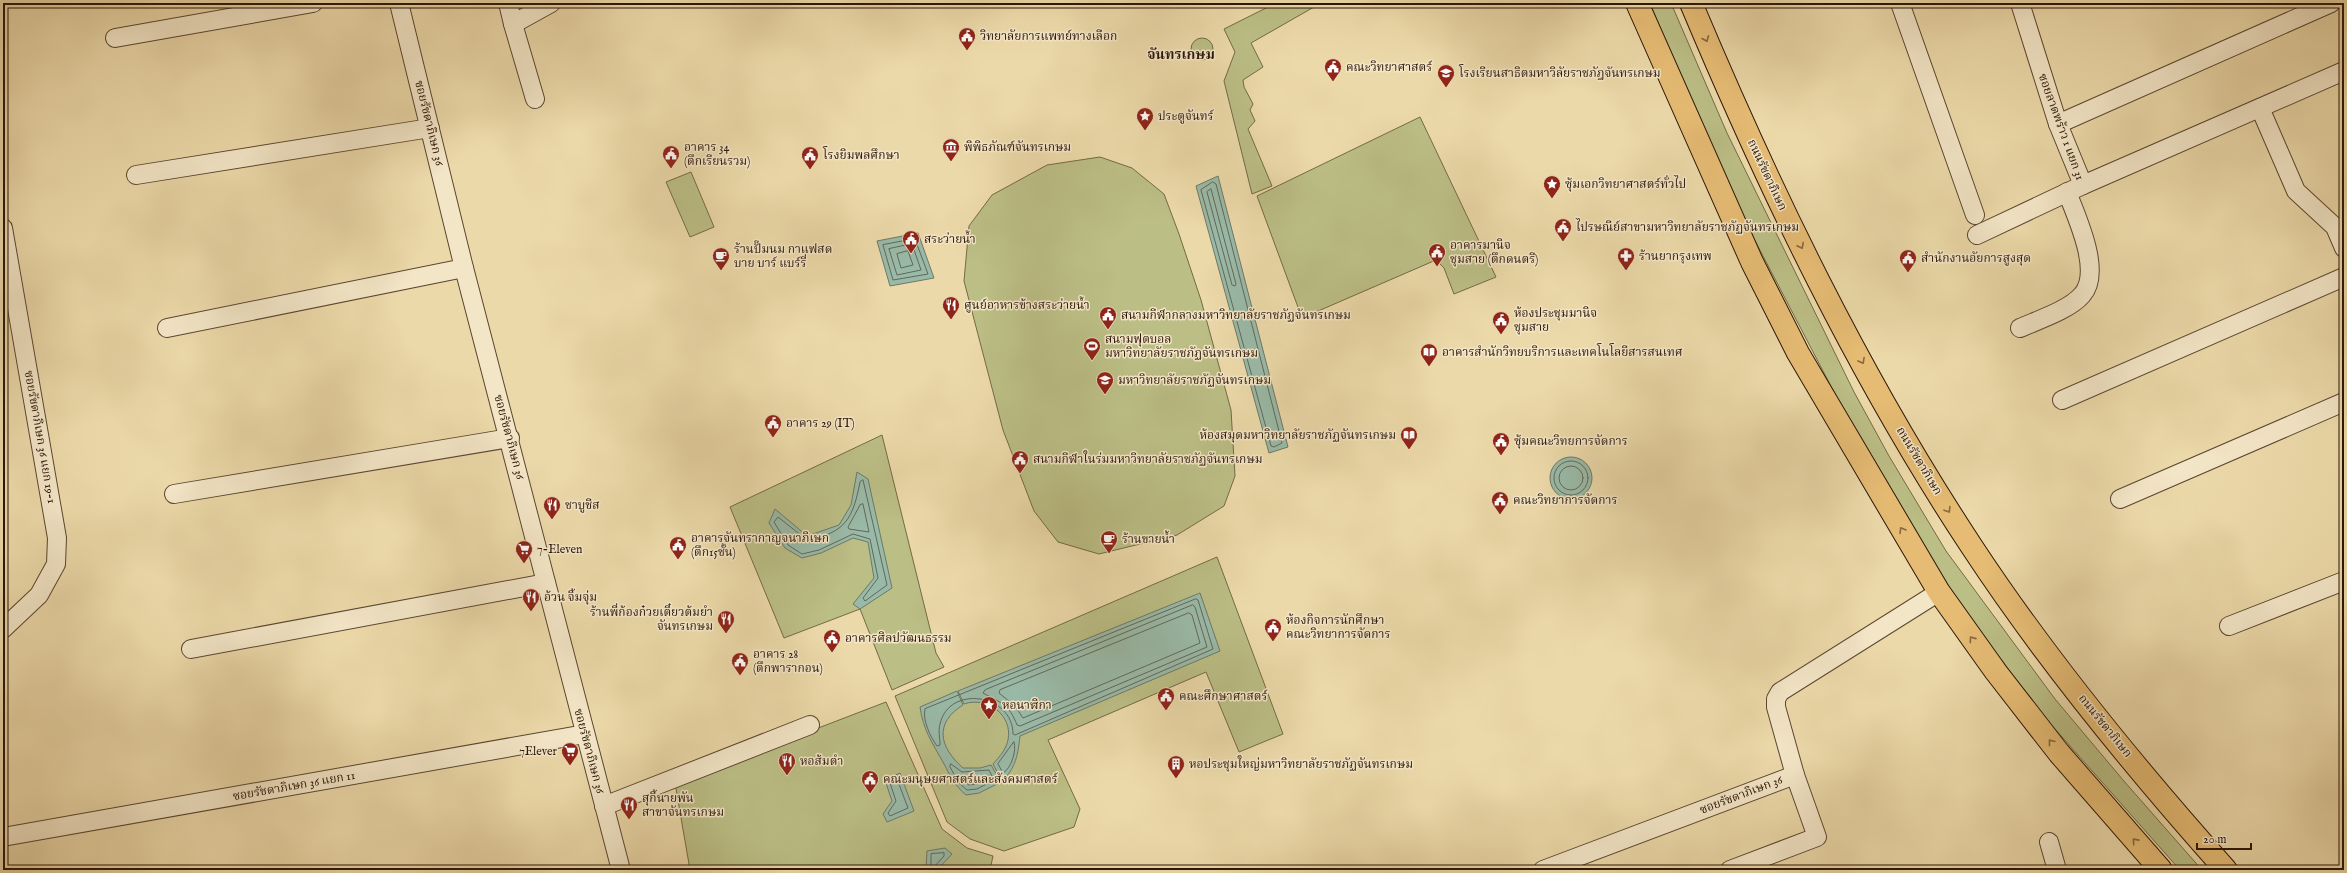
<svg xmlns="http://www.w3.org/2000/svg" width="2347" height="873" font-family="'IM FELL English','Noto Serif Thai',serif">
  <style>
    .green { fill: #bbbe85; stroke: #736a46 }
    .water { fill: #99baa8; stroke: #6d7868 }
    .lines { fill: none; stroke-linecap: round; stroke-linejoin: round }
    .shore { stroke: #626858; stroke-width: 1 }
    .street-casing { stroke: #5b4630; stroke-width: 20 }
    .primary-casing { stroke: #2b1507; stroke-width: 24 }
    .street { stroke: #f3e6c7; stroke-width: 18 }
    .primary { stroke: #e6bc74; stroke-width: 22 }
    .oneway { stroke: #88683e }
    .labels { text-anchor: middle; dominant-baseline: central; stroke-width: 3; stroke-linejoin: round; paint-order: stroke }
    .poi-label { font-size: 12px; fill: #2b1507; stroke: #f3e6c7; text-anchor: start }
    .street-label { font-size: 12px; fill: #2b1507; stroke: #f3e6c7 }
    .quarter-label { font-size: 14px; font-weight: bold; fill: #2b1507; stroke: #f3e6c7 }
  </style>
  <rect width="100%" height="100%" fill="#ecd9a9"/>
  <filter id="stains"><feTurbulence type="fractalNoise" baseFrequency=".005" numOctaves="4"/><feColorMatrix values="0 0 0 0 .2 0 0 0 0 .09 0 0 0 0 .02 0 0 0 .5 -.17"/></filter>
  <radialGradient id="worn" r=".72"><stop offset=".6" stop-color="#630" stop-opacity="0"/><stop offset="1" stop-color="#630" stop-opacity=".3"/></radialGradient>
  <!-- green -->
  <g class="green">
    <path d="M1276 3H1321L1251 43 1263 67 1243 80 1244 87 1253 104 1250 110 1255 121 1248 129 1272 186 1252 194 1224 81 1235 52 1224 29Z"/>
    <path d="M1650 3H1671L1727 133 1854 392 1889 456 1946 551 2055 699 2123 780 2202 870H2180L2047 720 1962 608 1859 440 1750 231 1674 63Z"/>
    <circle cx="1202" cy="49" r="11"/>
    <path d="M1420 117 1496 277 1454 294 1444 268 1436 260 1302 318 1257 196Z"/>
    <path d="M1100 157 1132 168 1164 194 1179 234 1201 300 1231 410 1235 476 1224 506 1177 535 1099 554 1058 542 1034 511 1003 430 964 281 969 226 992 195 1047 165Z"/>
    <path d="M691 172 714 227 690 237 666 182Z"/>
    <path d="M882 435 936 653 944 667 892 690 860 609 784 638 730 507Z"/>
    <path d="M1217 557 1283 734 1239 752 1206 672 1048 740 1080 809 1074 827 1004 851 970 839 947 822 895 696Z"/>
    <path d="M886 702 942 829 967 848 993 856 990 870H690L675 783Z"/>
  </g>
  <!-- water -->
  <g class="water">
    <path d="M1218 176 1288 447 1269 453 1196 186Z"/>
    <path d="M918 233 934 278 890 286 877 241Z"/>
    <circle cx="1571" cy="478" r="21"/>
    <path d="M857 472 868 479 892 588 860 609 853 604 874 578 868 542 853 538 821 553 802 558 785 548 769 523 775 509 807 536 839 525 851 505Z"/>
    <path d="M1200 593 1220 651 1020 736C1018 754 1016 768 1002 781L993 764C999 757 1006 750 1008 740 1013 715 987 696 964 704L958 691Z"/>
    <path d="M957 691 963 705C934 723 939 747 963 768H980L991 765 1001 782 979 793 966 795C954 785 950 775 943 762 932 743 923 729 920 707Z"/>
    <path d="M900 773 914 811 887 822 883 814 892 801 885 780Z"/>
    <path d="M945 848 952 854 937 870 926 868 927 851Z"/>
  </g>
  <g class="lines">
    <!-- shore -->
    <g class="shore">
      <path d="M1213 182 1216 184 1282 443 1274 447 1271 446 1201 190Z"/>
      <path d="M1211 189 1236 284 1235 286 1232 285 1207 192Z"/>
      <path d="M915 239 928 274 893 280 883 245Z"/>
      <path d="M912 244 921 270 897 275 889 249Z"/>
      <path d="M908 251 913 265 901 268 897 254Z"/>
      <circle cx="1571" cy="478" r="17"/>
      <circle cx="1571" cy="478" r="12"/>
      <path d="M863 480 887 585 865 601 863 598 878 578 870 539 853 534 819 550 802 554 788 545 774 522 778 517 807 540C846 533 853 518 860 482Z"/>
      <path d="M863 504 869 532 849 529 848 527 860 505Z"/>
      <path d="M1196 599 1198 600 1213 649 1015 735 1013 734C1013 694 949 684 940 724 938 731 940 738 940 745L937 746C931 738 922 720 925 709Z"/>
      <path d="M1193 605 1195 607 1207 647 1020 726 1017 725C1009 704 1001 703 983 693L985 690Z"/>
      <path d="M1189 613 1192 615 1200 643 1023 718 1015 706 999 693 1000 690Z"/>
      <path d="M1014 742C1017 750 1011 769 1003 773L998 764Z"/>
      <path d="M951 764 962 772 989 770 994 780 977 789 967 790 959 783 950 767Z"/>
      <path d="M964 777H982L984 779 976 784 969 785 962 780Z"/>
      <path d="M897 779 908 808 890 816 888 813 896 801 890 783Z"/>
      <path d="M944 853V856L934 867H931V854Z"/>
    </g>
    <!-- street casing -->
    <g class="street-casing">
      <g id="street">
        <path d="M399 3 464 268 621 870"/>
        <path d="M508 3 513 24 551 3"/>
        <path d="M1900 3 1975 215"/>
        <path d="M513 24 535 99"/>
        <path d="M115 38 313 3"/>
        <path d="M2260 108 2296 191 2335 227 2344 248"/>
        <path d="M2058 124 2331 3"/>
        <path d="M136 175 430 128"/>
        <path d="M2083 185 2344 71"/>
        <path d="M3 228 57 538 56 564 39 595 3 629"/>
        <path d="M1977 235 2083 185 2058 124 2020 3"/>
        <path d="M167 328 464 268"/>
        <path d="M2020 328C2038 320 2069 310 2082 295 2103 272 2076 216 2067 192"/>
        <path d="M2062 400 2344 277"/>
        <path d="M174 494 510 438"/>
        <path d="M2120 499 2344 402"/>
        <path d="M2229 626 2344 581"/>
        <path d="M191 649 546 583"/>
        <path d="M604 806 810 725"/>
        <path d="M3 837 585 734"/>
        <path d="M2049 842 2057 870"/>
        <path d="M1543 870 1795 775"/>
        <path d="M1730 870 1817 837 1795 775 1776 707V699L1780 692 1939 592"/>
      </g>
    </g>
    <!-- primary casing -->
    <g class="primary-casing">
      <g id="primary">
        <path d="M1637 3 1752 262 1798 353 1939 592 1996 672 2059 753 2161 870"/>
        <path d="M1691 3C1770 191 1859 376 1972 547 2047 661 2135 768 2226 870"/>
      </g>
    </g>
    <!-- street -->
    <use href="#street" class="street"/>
    <!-- primary -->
    <use href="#primary" class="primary"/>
  </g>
  <!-- one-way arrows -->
  <defs><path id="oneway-chevron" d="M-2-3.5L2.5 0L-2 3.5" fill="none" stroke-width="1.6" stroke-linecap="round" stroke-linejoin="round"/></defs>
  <g class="oneway">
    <use href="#oneway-chevron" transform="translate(1706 39) rotate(67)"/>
    <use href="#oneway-chevron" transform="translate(1801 246) rotate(63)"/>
    <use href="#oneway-chevron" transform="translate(1862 361) rotate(61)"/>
    <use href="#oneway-chevron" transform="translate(1948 510) rotate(58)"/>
    <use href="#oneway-chevron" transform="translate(1902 530) rotate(-121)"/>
    <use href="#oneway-chevron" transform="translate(1972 639) rotate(-125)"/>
    <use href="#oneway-chevron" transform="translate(2051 742) rotate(-128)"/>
    <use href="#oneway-chevron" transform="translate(2135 841) rotate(-132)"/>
  </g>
  <!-- icons -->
  <defs>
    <g id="civic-pin" transform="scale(0.9)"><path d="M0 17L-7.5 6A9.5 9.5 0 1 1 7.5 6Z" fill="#8f2418" stroke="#f3e6c7"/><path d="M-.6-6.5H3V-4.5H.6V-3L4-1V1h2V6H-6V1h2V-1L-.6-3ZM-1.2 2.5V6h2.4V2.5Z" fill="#fff"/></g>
    <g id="school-pin" transform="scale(0.9)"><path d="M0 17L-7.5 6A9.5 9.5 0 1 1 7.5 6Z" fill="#8f2418" stroke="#f3e6c7"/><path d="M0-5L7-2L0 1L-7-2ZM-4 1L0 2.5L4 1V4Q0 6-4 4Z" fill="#fff"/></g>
    <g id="sight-pin" transform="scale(0.9)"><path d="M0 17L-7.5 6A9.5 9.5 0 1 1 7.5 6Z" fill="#8f2418" stroke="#f3e6c7"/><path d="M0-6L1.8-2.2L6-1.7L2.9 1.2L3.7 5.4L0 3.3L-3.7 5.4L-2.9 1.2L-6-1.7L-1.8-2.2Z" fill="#fff"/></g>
    <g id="museum-pin" transform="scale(0.9)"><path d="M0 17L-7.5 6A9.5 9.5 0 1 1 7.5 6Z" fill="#8f2418" stroke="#f3e6c7"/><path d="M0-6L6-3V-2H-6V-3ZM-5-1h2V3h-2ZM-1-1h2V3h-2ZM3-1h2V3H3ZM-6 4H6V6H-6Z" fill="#fff"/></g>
    <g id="cafe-pin" transform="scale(0.9)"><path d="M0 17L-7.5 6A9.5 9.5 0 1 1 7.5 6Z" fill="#8f2418" stroke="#f3e6c7"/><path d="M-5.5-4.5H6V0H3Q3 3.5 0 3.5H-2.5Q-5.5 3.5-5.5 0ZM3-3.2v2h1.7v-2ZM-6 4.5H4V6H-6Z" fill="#fff"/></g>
    <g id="pharmacy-pin" transform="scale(0.9)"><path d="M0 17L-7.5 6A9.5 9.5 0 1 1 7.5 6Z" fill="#8f2418" stroke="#f3e6c7"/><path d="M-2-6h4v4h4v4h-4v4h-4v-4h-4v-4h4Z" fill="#fff"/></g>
    <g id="restaurant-pin" transform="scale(0.9)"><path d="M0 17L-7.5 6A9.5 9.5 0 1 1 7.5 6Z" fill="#8f2418" stroke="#f3e6c7"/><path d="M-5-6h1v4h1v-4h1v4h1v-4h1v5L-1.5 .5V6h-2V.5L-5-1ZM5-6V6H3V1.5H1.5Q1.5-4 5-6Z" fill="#fff"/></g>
    <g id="stadium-pin" transform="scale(0.9)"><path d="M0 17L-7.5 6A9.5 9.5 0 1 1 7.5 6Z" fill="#8f2418" stroke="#f3e6c7"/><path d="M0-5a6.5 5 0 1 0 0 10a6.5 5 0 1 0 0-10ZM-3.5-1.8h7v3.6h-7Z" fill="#fff"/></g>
    <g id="library-pin" transform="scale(0.9)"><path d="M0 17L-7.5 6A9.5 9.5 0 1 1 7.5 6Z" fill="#8f2418" stroke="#f3e6c7"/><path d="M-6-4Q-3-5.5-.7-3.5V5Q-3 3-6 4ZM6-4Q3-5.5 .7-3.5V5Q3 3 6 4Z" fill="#fff"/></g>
    <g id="university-pin" transform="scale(0.9)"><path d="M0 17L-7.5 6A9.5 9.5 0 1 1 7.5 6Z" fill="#8f2418" stroke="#f3e6c7"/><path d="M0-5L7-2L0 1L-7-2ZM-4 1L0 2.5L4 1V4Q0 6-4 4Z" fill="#fff"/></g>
    <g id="supermarket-pin" transform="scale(0.9)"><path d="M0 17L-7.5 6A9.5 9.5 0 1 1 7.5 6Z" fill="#8f2418" stroke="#f3e6c7"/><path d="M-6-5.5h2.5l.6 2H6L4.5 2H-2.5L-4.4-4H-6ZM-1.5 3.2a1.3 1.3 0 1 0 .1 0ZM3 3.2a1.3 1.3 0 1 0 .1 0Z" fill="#fff"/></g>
    <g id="building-pin" transform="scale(0.9)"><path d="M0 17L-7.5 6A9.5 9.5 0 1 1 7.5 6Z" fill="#8f2418" stroke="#f3e6c7"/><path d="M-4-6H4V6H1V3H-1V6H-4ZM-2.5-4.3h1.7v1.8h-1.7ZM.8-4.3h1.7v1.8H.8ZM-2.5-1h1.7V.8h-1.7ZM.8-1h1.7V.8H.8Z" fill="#fff"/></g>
  </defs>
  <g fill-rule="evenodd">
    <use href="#civic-pin" x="967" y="36"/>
    <use href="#civic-pin" x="1333" y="67"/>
    <use href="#school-pin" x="1446" y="73"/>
    <use href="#sight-pin" x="1145" y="116"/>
    <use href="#museum-pin" x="951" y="147"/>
    <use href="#civic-pin" x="671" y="154"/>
    <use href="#civic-pin" x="810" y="155"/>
    <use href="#sight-pin" x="1552" y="184"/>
    <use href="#civic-pin" x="1563" y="227"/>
    <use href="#civic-pin" x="911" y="239"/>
    <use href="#civic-pin" x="1437" y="252"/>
    <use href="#cafe-pin" x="721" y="256"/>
    <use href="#pharmacy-pin" x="1626" y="256"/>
    <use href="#civic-pin" x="1908" y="258"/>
    <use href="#restaurant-pin" x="951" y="305"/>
    <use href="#civic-pin" x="1108" y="315"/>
    <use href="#civic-pin" x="1501" y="320"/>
    <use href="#stadium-pin" x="1092" y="346"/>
    <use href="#library-pin" x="1429" y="352"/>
    <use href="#university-pin" x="1105" y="380"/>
    <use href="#civic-pin" x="773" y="423"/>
    <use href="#library-pin" x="1409" y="435"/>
    <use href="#civic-pin" x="1501" y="441"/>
    <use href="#civic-pin" x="1020" y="459"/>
    <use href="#civic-pin" x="1500" y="500"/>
    <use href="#restaurant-pin" x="552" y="505"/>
    <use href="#cafe-pin" x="1109" y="539"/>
    <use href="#civic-pin" x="678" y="545"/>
    <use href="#supermarket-pin" x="524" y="549"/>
    <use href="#restaurant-pin" x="531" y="597"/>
    <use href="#restaurant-pin" x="726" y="619"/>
    <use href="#civic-pin" x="1273" y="627"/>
    <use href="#civic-pin" x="832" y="638"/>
    <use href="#civic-pin" x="740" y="661"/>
    <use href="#civic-pin" x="1166" y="696"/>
    <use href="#sight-pin" x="989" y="705"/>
    <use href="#supermarket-pin" x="570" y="751"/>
    <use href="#restaurant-pin" x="787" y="761"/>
    <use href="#building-pin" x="1176" y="764"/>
    <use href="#civic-pin" x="870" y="779"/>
    <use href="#restaurant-pin" x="629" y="805"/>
  </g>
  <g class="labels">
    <!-- poi labels -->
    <g class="poi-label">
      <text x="980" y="36">วิทยาลัยการแพทย์ทางเลือก</text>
      <text x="1346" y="67">คณะวิทยาศาสตร์</text>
      <text x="1459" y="73">โรงเรียนสาธิตมหาวิลัยราชภัฎจันทรเกษม</text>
      <text x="1158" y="116">ประตูจันทร์</text>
      <text x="684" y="147">อาคาร 34<tspan x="684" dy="14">(ตึกเรียนรวม)</tspan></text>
      <text x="964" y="147">พิพิธภัณฑ์จันทรเกษม</text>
      <text x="823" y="155">โรงยิมพลศึกษา</text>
      <text x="1565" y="184">ซุ้มเอกวิทยาศาสตร์ทั่วไป</text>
      <text x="1576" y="227">ไปรษณีย์สาขามหาวิทยาลัยราชภัฏจันทรเกษม</text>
      <text x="924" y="239">สระว่ายน้ำ</text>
      <text x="1450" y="245">อาคารมานิจ<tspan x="1450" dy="14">ชุมสาย (ตึกดนตรี)</tspan></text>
      <text x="734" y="249">ร้านปั๊มนม กาแฟสด<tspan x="734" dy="14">บาย บาร์ แบร์รี่</tspan></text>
      <text x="1639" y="256">ร้านยากรุงเทพ</text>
      <text x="1921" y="258">สำนักงานอัยการสูงสุด</text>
      <text x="964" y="305">ศูนย์อาหารข้างสระว่ายน้ำ</text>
      <text x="1514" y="313">ห้องประชุมมานิจ<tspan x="1514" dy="14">ชุมสาย</tspan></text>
      <text x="1121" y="315">สนามกีฬากลางมหาวิทยาลัยราชภัฏจันทรเกษม</text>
      <text x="1105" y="339">สนามฟุตบอล<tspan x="1105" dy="14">มหาวิทยาลัยราชภัฏจันทรเกษม</tspan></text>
      <text x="1442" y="352">อาคารสำนักวิทยบริการและเทคโนโลยีสารสนเทศ</text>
      <text x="1118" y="380">มหาวิทยาลัยราชภัฏจันทรเกษม</text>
      <text x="786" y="423">อาคาร 29 (IT)</text>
      <text x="1396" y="435" text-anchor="end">ห้องสมุดมหาวิทยาลัยราชภัฏจันทรเกษม</text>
      <text x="1514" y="441">ซุ้มคณะวิทยการจัดการ</text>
      <text x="1033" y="459">สนามกีฬาในร่มมหาวิทยาลัยราชภัฏจันทรเกษม</text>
      <text x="1513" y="500">คณะวิทยาการจัดการ</text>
      <text x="565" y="505">ชาบูชีส</text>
      <text x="691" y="538">อาคารจันทรากาญจนาภิเษก<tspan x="691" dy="14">(ตึก15ชั้น)</tspan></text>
      <text x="1122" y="539">ร้านขายน้ำ</text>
      <text x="537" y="549">7-Eleven</text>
      <text x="544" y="597">อ้วน จิ้มจุ่ม</text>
      <text x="713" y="612" text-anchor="end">ร้านพี่ก้องก๋วยเตี๋ยวต้มยำ<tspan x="713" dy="14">จันทรเกษม</tspan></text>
      <text x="1286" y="620">ห้องกิจการนักศึกษา<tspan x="1286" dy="14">คณะวิทยาการจัดการ</tspan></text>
      <text x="845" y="638">อาคารศิลปวัฒนธรรม</text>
      <text x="753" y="654">อาคาร 28<tspan x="753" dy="14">(ตึกพารากอน)</tspan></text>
      <text x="1179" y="696">คณะศึกษาศาสตร์</text>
      <text x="1002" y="705">หอนาฬิกา</text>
      <text x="557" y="751" text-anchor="end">7Elever</text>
      <text x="800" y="761">หอส้มตำ</text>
      <text x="1189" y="764">หอประชุมใหญ่มหาวิทยาลัยราชภัฏจันทรเกษม</text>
      <text x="883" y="779">คณะมนุษยศาสตร์และสังคมศาสตร์</text>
      <text x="642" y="798">สุกี้นายพัน<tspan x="642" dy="14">สาขาจันทรเกษม</tspan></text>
    </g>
    <!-- street labels -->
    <g class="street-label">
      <text transform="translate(429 123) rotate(76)">ซอยรัชดาภิเษก 36</text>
      <text transform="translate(2061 127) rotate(70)">ซอยลาดพร้าว 1 แยก 31</text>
      <text transform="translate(1767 175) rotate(65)">ถนนรัชดาภิเษก</text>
      <text transform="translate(40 437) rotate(80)">ซอยรัชดาภิเษก 36 แยก 19-1</text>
      <text transform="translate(509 437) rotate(75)">ซอยรัชดาภิเษก 36</text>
      <text transform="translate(1919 461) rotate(59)">ถนนรัชดาภิเษก</text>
      <text transform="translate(2105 726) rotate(51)">ถนนรัชดาภิเษก</text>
      <text transform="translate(589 751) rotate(75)">ซอยรัชดาภิเษก 36</text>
      <text transform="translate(294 786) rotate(-10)">ซอยรัชดาภิเษก 36 แยก 11</text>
      <text transform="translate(1741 795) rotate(-21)">ซอยรัชดาภิเษก 36</text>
    </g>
    <!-- quarter labels -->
    <g class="quarter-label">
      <text x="1181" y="55">จันทรเกษม</text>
    </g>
  </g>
  <!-- margin -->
  <rect width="2347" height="873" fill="none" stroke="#ecd9a9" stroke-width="16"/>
  <rect x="4" y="4" width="2339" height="865" fill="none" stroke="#2b1507" stroke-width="2"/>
  <rect x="8" y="8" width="2331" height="857" fill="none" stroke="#2b1507"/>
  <!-- scale -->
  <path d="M2197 843v6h54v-6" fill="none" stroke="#2b1507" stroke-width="2"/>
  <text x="2203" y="843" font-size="12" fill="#2b1507" stroke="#f3e6c7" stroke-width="3" paint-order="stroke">20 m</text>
  <rect width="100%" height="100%" filter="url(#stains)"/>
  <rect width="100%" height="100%" fill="url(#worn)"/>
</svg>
